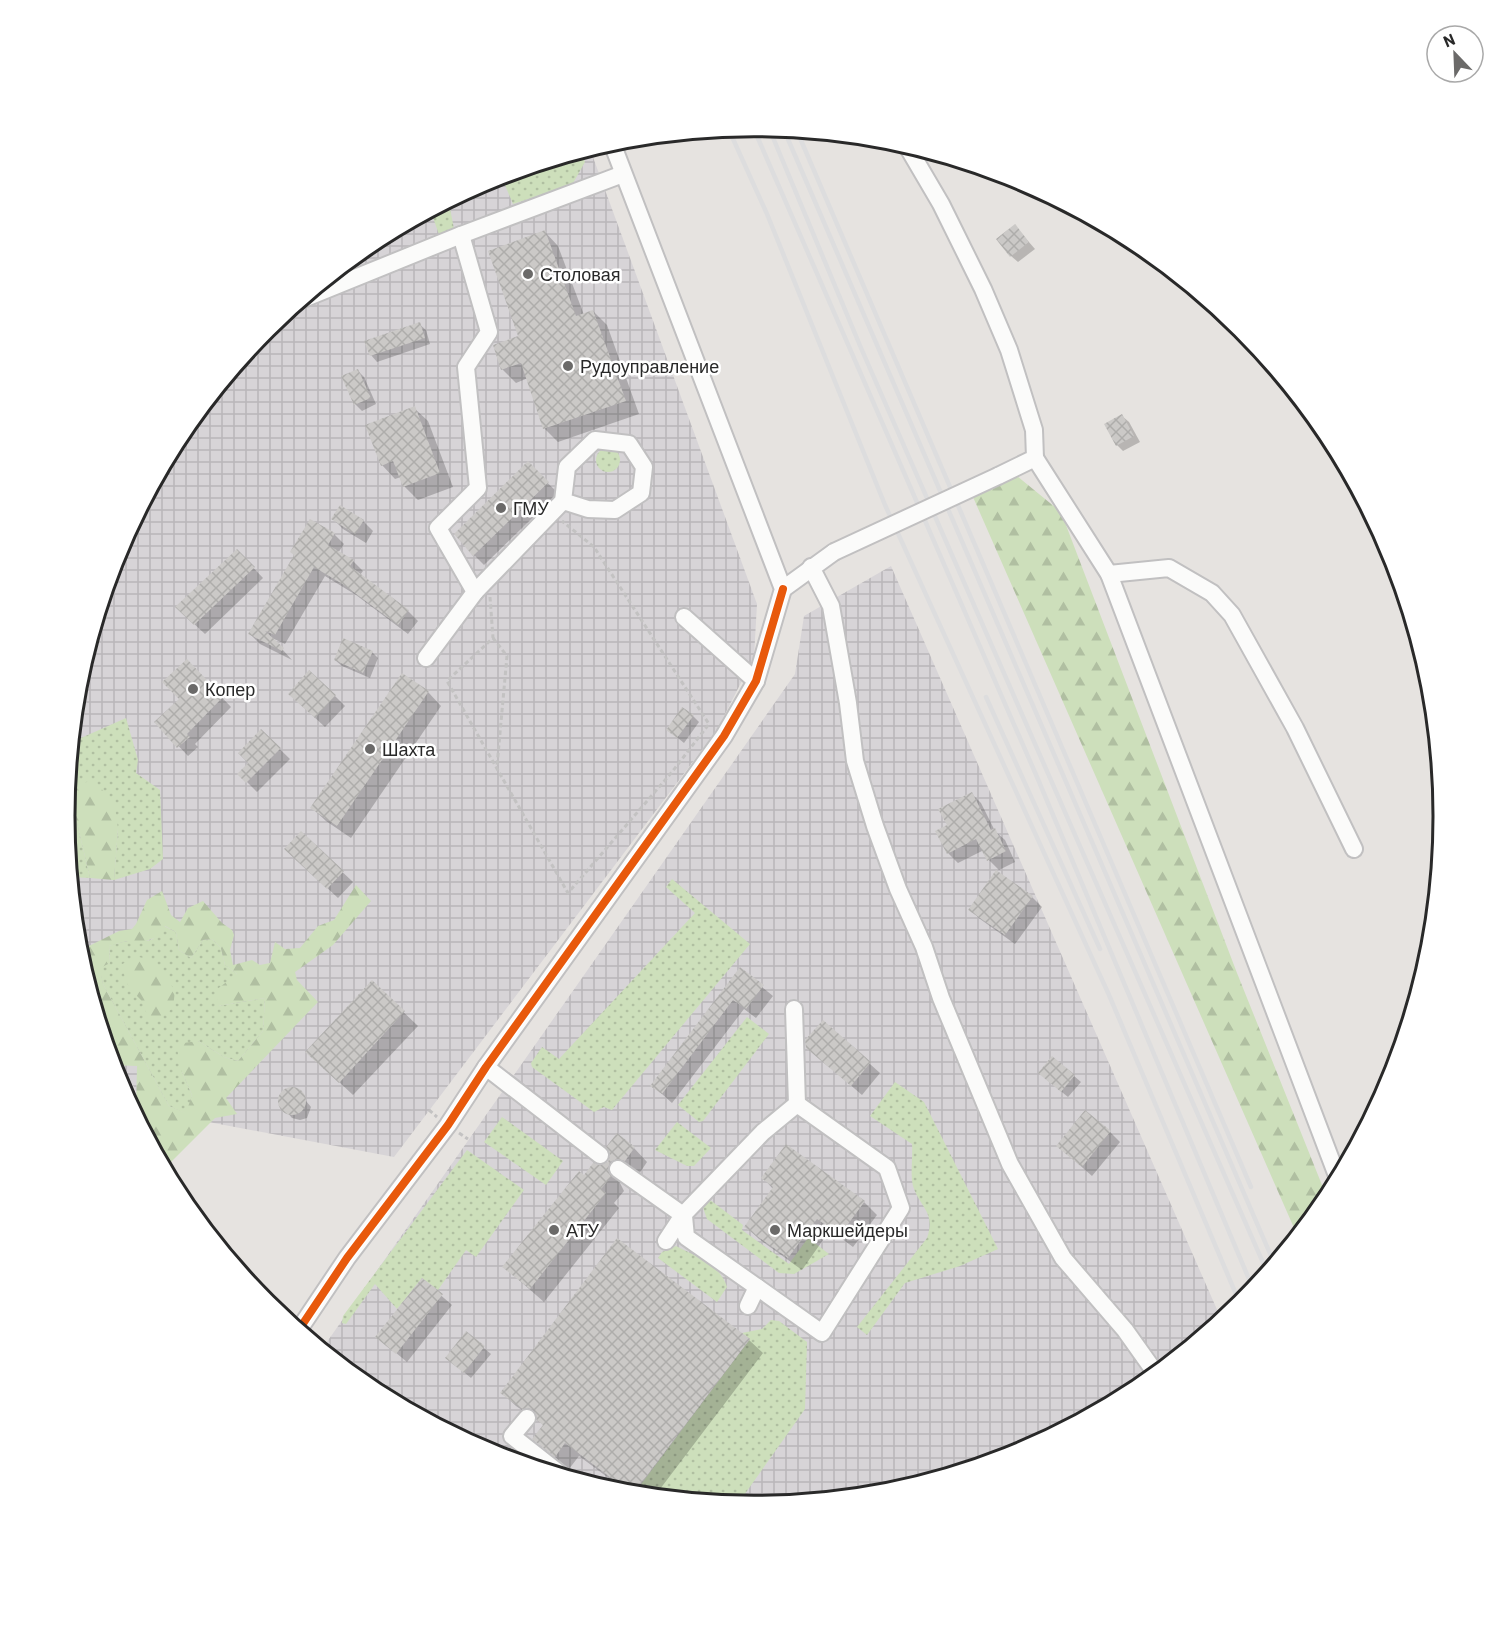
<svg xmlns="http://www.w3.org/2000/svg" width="1509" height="1634" font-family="Barlow,sans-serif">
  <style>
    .industrial { fill: url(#industrial-grid) }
    .grass { fill: url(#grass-dots) }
    .forest { fill: url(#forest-firs); fill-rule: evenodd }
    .shadow { fill: #0003 }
    .building { fill: url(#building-cross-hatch) }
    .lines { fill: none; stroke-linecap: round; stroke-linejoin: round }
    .minor-casing { stroke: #c1c0c1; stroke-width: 20 }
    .path { stroke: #c3c2c2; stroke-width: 3; stroke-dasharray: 4.5 3; stroke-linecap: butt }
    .minor { stroke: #fbfbfa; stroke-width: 16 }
    .rail { stroke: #ddddde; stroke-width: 4.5 }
    .minor-bridge-casing { stroke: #c1c0c1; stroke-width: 20; stroke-linecap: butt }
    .minor-bridge { stroke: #fbfbfa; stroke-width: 16 }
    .cycleway-casing { stroke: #fff; stroke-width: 11 }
    .cycleway { stroke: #e8590c; stroke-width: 8 }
    .poi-dot { fill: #6b6a69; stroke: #fff; stroke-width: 2 }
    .labels { text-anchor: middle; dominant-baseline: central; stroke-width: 5; stroke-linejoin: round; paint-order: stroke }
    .poi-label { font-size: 18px; fill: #292929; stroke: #fff; text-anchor: start }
    .rim { fill: none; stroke: #292929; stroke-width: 3 }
  </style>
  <defs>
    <pattern id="industrial-grid" width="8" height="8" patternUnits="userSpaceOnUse" patternTransform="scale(1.5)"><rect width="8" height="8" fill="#d7d4d7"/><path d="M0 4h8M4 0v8" fill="none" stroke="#b9b6b9"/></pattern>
    <pattern id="grass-dots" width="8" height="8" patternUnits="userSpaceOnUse" patternTransform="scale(1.5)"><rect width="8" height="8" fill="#cddfbb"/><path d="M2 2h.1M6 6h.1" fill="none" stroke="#b0bfa1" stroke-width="1.8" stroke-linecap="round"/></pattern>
    <pattern id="forest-firs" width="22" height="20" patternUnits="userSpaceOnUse" patternTransform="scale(1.5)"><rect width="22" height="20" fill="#cddfbb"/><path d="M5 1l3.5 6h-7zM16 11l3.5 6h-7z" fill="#b0bfa1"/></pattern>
    <pattern id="building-cross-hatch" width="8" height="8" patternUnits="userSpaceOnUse" patternTransform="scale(1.5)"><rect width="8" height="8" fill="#cbc9c7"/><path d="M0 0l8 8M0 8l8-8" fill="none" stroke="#aeadab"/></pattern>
  </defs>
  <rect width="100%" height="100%" fill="#e6e3e0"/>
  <!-- industrial -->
  <g class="industrial">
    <path d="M590 149 757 604 754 657 717 730 394 1157 145 1110 96 1010 78 951 65 817 78 682 117 553 181 433 267 329 371 243 491 179Z"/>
    <path d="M891 566 1222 1321 1138 1391 1018 1455 889 1494 754 1507 620 1494 490 1454 371 1391 322 1349 795 674 804 616Z"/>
  </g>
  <!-- grass -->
  <g class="grass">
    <path d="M581 152 585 162 572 185 513 204 505 185 449 203 454 229 441 240 431 212 491 179Z"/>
    <circle cx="608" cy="460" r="12"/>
    <path d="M126 718 138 760 136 773 160 790 163 859 150 869 114 880 118 829 70 793 90 878 70 877 65 817 72 742Z"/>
    <path d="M672 879 750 944 612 1110 604 1107 594 1112 532 1067 531 1063 542 1047 559 1059 695 913 666 887Z"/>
    <path d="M164 926 176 932 179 950 191 958 203 940 212 939 221 948 225 965 237 974 218 1006 265 998 263 1031 238 1061 224 1057 198 1041 182 1072 192 1095 187 1114 169 1106 103 984 99 967 110 963 109 946C115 944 121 942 128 941 148 940 151 946 164 926Z"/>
    <path d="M747 1017 769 1034 703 1121 699 1122 678 1105Z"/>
    <path d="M895 1082 924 1102 998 1249 960 1266 905 1283 867 1335 857 1327 927 1238C936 1212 920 1208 913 1186 910 1174 913 1156 912 1144L870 1116Z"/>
    <path d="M502 1117 563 1161 546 1185 484 1142Z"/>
    <path d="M677 1122 711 1148 694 1166H687L655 1150Z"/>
    <path d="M467 1150 524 1190 476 1257 466 1250 438 1290 422 1278 397 1309 375 1284 346 1324 342 1323 343 1316Z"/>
    <path d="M705 1196 743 1225 742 1230 789 1264 808 1238 829 1254 794 1274 779 1273 707 1219 702 1205Z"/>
    <path d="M676 1246C695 1256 720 1264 727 1287L717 1302 658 1258 662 1252Z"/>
    <path d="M771 1320 779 1321 807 1342 805 1409 737 1505 633 1495 750 1339 742 1333 762 1329Z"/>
  </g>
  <!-- forest -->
  <g class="forest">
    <path d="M1017 476 1061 512 1237 973 1328 1200 1298 1237 973 497Z"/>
    <path d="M91 779 114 801 118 829 114 880 90 878 70 793Z"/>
    <path d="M356 885 371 901 333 945 295 972 297 980 318 1002 226 1098 237 1114 215 1118 164 1169 134 1113 136 1110 137 1066 112 1065 78 951 73 901 81 906 77 938 85 948 119 931 132 929 136 924 147 900 162 891 171 915 180 922 188 908 203 901 222 923 232 930 234 935 230 950 233 965 252 960 260 965 270 963 275 942 285 949 300 948 318 926 334 920ZM165 926 176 932 179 950 191 958 203 940 212 939 221 948 225 965 237 974 216 990 218 1006 265 998 263 1031 238 1061 224 1057 198 1041 176 1044 182 1072 192 1095 186 1113 169 1106 103 984 100 968 110 963 109 946 127 941 143 942 157 937Z"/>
    <path d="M135 956 151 960 175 990 173 1008 151 1024 141 1000 129 988 121 965Z"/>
  </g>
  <!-- shadow -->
  <g class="shadow">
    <path d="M1015 226 1035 249 1018 262 1011 256Z"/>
    <path d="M545 232 558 246 584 315 593 311 607 325 639 414 558 442 544 428 528 378 516 383 502 369 520 337Z"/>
    <path d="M419 324 426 330 430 344 377 362 371 355Z"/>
    <path d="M357 370 364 377 376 404 362 411 355 404Z"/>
    <path d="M414 408 428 421 453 487 418 500 404 486 401 477 395 479 382 465Z"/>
    <path d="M1122 416 1129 422 1140 442 1123 451 1117 445Z"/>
    <path d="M528 464 558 493 484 565 474 555Z"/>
    <path d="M333 519 363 521 373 531 366 543 343 529Z"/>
    <path d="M334 534 344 544 338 553 353 561 363 571 360 575 408 611 418 621 408 634 356 595 325 576 285 644 272 638 292 660 260 644 250 634Z"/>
    <path d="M247 561 263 578 205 634 177 608Z"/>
    <path d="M372 652 378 658 370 678 342 666 335 660Z"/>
    <path d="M187 661 231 707 195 744 198 747 188 756 156 722 181 700Z"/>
    <path d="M428 692 441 706 351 838 326 821 312 808Z"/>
    <path d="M335 696 345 706 325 727 300 704Z"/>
    <path d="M693 716 699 722 684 743 668 730Z"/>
    <path d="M261 731 290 759 257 792 239 774 250 763Z"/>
    <path d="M971 793 981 803 995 831 1005 840 1015 862 999 870 989 860 984 850 958 863 948 853 949 826Z"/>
    <path d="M301 833 353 882 338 898 296 859Z"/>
    <path d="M1032 897 1042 907 1015 944 980 919 970 909Z"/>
    <path d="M740 969 773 996 756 1018 744 1009 672 1103 652 1085Z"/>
    <path d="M372 982 418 1026 353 1095 321 1065Z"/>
    <path d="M823 1022 880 1073 862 1095 818 1057Z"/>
    <path d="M1074 1076 1081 1082 1068 1097 1046 1079Z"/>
    <path d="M289 1089 297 1090 311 1107 307 1118 300 1120 292 1118 280 1104 282 1093Z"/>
    <path d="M1110 1132 1120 1142 1092 1176 1058 1146Z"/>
    <path d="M634 1148 647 1162 639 1174 623 1176 620 1183 624 1191 614 1203 619 1208 544 1302 504 1267 584 1177 609 1163 612 1156Z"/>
    <path d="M763 1178 864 1202 877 1215 853 1247 830 1230 802 1270 759 1239 746 1227 773 1189Z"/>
    <path d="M423 1280 452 1305 407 1362 377 1337Z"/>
    <path d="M466 1333 491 1354 471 1378 447 1358Z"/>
    <path d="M749 1340 763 1353 654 1497 630 1494 579 1456 569 1469 534 1439 544 1425 516 1406 502 1393Z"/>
  </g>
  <!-- building -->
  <g class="building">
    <path d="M1015 224 1029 242 1010 257 996 239Z"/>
    <path d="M545 230 576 316 593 310 626 401 543 429 521 363 501 370 493 345 518 336 488 251Z"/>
    <path d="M420 322 425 338 370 356 364 341Z"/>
    <path d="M358 369 371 398 354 405 341 376Z"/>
    <path d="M415 406 440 473 403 487 393 461 381 466 365 425Z"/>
    <path d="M1122 414 1134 436 1116 446 1104 424Z"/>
    <path d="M528 461 549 482 473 556 454 534Z"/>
    <path d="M340 505 364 520 355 534 331 519Z"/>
    <path d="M310 519 335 533 328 545 354 560 350 566 409 610 398 625 344 585 314 567 275 635 265 631 284 648 282 651 248 634 294 555 290 552Z"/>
    <path d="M237 549 255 567 194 625 175 607Z"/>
    <path d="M343 638 373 651 363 673 334 660Z"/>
    <path d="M187 659 223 697 187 734 190 737 177 748 154 722 179 699 162 682Z"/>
    <path d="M309 670 336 695 315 718 288 694Z"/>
    <path d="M402 673 429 691 337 826 310 808Z"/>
    <path d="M682 707 694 715 677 738 666 730Z"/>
    <path d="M261 729 281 748 246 783 237 774 248 763 238 753Z"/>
    <path d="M972 792 991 830 995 828 1006 851 987 861 976 839 947 854 935 831 947 825 938 809Z"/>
    <path d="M301 831 344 871 327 889 284 849Z"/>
    <path d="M996 870 1033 896 1005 935 968 910Z"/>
    <path d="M740 967 764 985 746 1009 733 1000 662 1094 650 1086Z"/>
    <path d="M372 980 405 1011 339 1083 305 1052Z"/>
    <path d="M823 1020 871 1062 851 1086 806 1048 805 1040Z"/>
    <path d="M1052 1056 1075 1075 1061 1092 1038 1073Z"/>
    <circle cx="292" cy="1101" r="14"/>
    <path d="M1085 1110 1111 1131 1082 1167 1056 1146Z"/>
    <path d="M617 1133 635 1147 625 1161 618 1159 610 1162 608 1169 611 1177 601 1189 606 1193 530 1289 502 1267 579 1171 584 1175 593 1163 599 1165 608 1162 610 1156 606 1147Z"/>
    <path d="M786 1144 865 1201 840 1235 817 1219 788 1258 744 1227 773 1187 761 1178Z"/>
    <path d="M617 1238 750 1339 633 1494 629 1492V1486L625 1482 615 1481 565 1443 555 1457 532 1439 543 1425 537 1420 534 1410 528 1408 522 1409 500 1393Z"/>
    <path d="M422 1278 443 1294 396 1354 375 1337Z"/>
    <path d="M466 1331 485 1346 464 1373 445 1358Z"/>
  </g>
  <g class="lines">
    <!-- minor casing -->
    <g class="minor-casing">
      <g id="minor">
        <path d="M907 146 941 204 983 289 1009 350 1034 430 1035 458 998 476"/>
        <path d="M303 299 461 235 623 174"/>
        <path d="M1035 458 1109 574 1339 1181"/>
        <path d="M811 567 831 606 848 703 855 761 875 826 898 889 924 947 941 998 1010 1164 1063 1258 1125 1330 1157 1375"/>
        <path d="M1109 574 1169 568 1212 593 1232 615 1295 728 1354 849"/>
        <path d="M783 589 834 552"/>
        <path d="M475 592 563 501 567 467 595 440 629 444 644 467 641 493 615 510 588 509 563 501"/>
        <path d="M684 617 756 681"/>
        <path d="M426 658 475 592 438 528 478 488 466 367 489 332 461 235"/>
        <path d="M794 1009 797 1104"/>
        <path d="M486 1067 600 1155"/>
        <path d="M618 1169 683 1215 684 1216 686 1237 822 1333 901 1208 887 1168 797 1104 763 1132 683 1215 666 1241"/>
        <path d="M748 1306 757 1287"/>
        <path d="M298 1331 347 1258 448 1125 486 1067 724 736 756 681 783 589 612 143"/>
        <path d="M527 1418 512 1436 564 1477"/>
        <path d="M617 1493 619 1490"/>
      </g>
    </g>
    <!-- path -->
    <g class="path">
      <path d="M490 597 493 638 447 681 568 893 672 772 709 724 594 547 562 521"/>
      <path d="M493 638 507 656 497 766"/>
      <path d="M429 1110 437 1117"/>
      <path d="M459 1133 468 1139"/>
    </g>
    <!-- minor -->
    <use href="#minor" class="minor"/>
    <!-- rail -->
    <g class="rail">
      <path d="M753 127 1037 777 1254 1291"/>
      <path d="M769 128 861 348 1268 1274"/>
      <path d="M729 130 767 214 885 505 1109 995 1241 1306"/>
      <path d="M784 130 1275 1265"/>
      <path d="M797 131 1251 1187"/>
      <path d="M986 697 1100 949"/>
    </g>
    <!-- minor-bridge casing -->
    <g class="minor-bridge-casing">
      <path id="minor-bridge" d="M834 552 998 476"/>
    </g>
    <!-- minor-bridge -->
    <use href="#minor-bridge" class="minor-bridge"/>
    <!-- cycleway casing -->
    <g class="cycleway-casing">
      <path id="cycleway" d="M298 1331 347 1258 448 1125 486 1067 724 736 756 681 783 589"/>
    </g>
    <!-- cycleway -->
    <use href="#cycleway" class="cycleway"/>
  </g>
  <!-- markers -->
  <g class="poi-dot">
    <circle cx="528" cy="274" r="6"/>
    <circle cx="568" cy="366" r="6"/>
    <circle cx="501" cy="508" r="6"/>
    <circle cx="193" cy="689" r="6"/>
    <circle cx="370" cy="749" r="6"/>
    <circle cx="554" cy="1230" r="6"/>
    <circle cx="775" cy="1230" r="6"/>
  </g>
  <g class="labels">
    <!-- poi labels -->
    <g class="poi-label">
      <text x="540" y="274">Столовая</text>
      <text x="580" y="366">Рудоуправление</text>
      <text x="513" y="508">ГМУ</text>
      <text x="205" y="689">Копер</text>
      <text x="382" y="749">Шахта</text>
      <text x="566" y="1230">АТУ</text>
      <text x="787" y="1230">Маркшейдеры</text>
    </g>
  </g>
  <!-- crop -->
  <path d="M0 0H1509V1634H0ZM75 816a679 679 0 1 1 1358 0a679 679 0 1 1-1358 0Z" fill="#fff" fill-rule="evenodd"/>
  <path class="rim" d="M75 816a679 679 0 1 1 1358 0a679 679 0 1 1-1358 0Z"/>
  <!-- north arrow -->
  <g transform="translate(1455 54) rotate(337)"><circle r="28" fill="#ffffff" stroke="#a9a9a9" stroke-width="1.5"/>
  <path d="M0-4.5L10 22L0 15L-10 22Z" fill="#6b6a69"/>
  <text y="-9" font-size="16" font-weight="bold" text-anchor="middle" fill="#292929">N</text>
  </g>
</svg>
